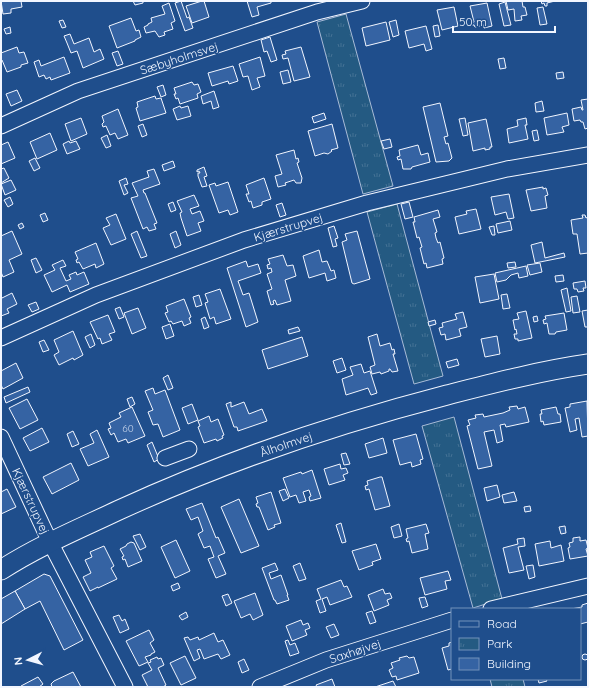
<svg xmlns="http://www.w3.org/2000/svg" width="589" height="688" font-family="Quicksand,sans-serif">
  <style>
    .park { fill: url(#park-tufts); stroke: #a8bbd7 }
    .building { fill: #3563a3; stroke: #f2f6ff }
    .lines { fill: none; stroke-linecap: round; stroke-linejoin: round }
    .minor-casing { stroke: #f2f6ff; stroke-width: 17 }
    .major-casing { stroke: #f2f6ff; stroke-width: 21 }
    .minor { stroke: #1f4e8c; stroke-width: 15 }
    .major { stroke: #1f4e8c; stroke-width: 19 }
    .labels { text-anchor: middle; dominant-baseline: central; stroke-width: 3; stroke-linejoin: round; paint-order: stroke }
    .number-label { font-size: 10px; fill: #c3d1e8 }
    .street-label { font-size: 12px; fill: #f2f6ff; stroke: #1f4e8c }
  </style>
  <defs>
    <pattern id="park-tufts" width="24" height="20" patternUnits="userSpaceOnUse"><rect width="24" height="20" fill="#245a82"/><path d="M3 7l-1-3M5 7V3M7 7l1-3M15 17l-1-3M17 17v-4M19 17l1-3" fill="none" stroke="#447295"/></pattern>
  </defs>
  <rect width="100%" height="100%" fill="#1f4e8c"/>
  <!-- park -->
  <g class="park">
    <path d="M346 14 393 186 363 194 317 22Z"/>
    <path d="M397 204 443 376 414 384 367 212Z"/>
    <path d="M454 417 502 599 473 608 422 426Z"/>
    <path d="M490 679H523L525 687H492Z"/>
  </g>
  <!-- building -->
  <g class="building">
    <path d="M1 1H21L22 7 11 9V13L3 14Z"/>
    <path d="M133 1H143V3L135 5Z"/>
    <path d="M181 1 187 18 189 17 193 28 185 31 175 3Z"/>
    <path d="M202 1H204L209 17 192 23 186 6Z"/>
    <path d="M247 1H271V3L257 7 259 15 252 17Z"/>
    <path d="M506 1H522L523 7H525L527 15 521 16 522 20 515 21 514 9 508 10Z"/>
    <path d="M541 1H555L547 3V6H545L544 3 542 4Z"/>
    <path d="M505 2 511 25 504 26 499 4Z"/>
    <path d="M169 3 175 21 171 23 173 29 164 32 165 35 159 37 155 31 146 33 144 27 148 25V24L152 22 151 18 165 14 162 6Z"/>
    <path d="M487 3 492 26 484 28V25L475 27 474 25H471V23L474 22 470 6Z"/>
    <path d="M454 7 458 26 442 30 437 10Z"/>
    <path d="M543 7 547 24 540 25 537 8Z"/>
    <path d="M131 18 136 31 139 30 141 37 135 40V41L117 48 109 26Z"/>
    <path d="M63 20 66 27 62 28 59 21Z"/>
    <path d="M396 20 399 35 393 37 389 22Z"/>
    <path d="M386 22 390 40 366 46 362 28Z"/>
    <path d="M438 25 440 36 435 37 433 26Z"/>
    <path d="M426 26 432 49 426 51 424 44 409 48 405 31Z"/>
    <path d="M10 27 11 33 6 34 4 29Z"/>
    <path d="M70 34 74 44 89 38 94 52 100 49 104 59 83 68 77 51 71 53 67 43 64 36Z"/>
    <path d="M270 37 277 60 271 62 267 51 264 52 261 40Z"/>
    <path d="M17 47 19 53 24 52 28 63 21 65V67L7 72 2 60 1 61V53Z"/>
    <path d="M301 47 310 77 294 81 288 58 283 59 282 55 286 54 285 51Z"/>
    <path d="M118 51 123 64 117 66 112 53Z"/>
    <path d="M64 57 70 73 51 80 50 77 46 79 44 75 39 77 34 62 39 60 41 66Z"/>
    <path d="M260 57 265 76 257 78 260 87 252 90 248 76 243 77 239 64Z"/>
    <path d="M504 58 506 68 500 69 498 59Z"/>
    <path d="M233 66 238 81 229 84 228 81 212 86 208 73Z"/>
    <path d="M288 70 291 82 283 84 280 72Z"/>
    <path d="M563 72 564 78 557 79 556 73Z"/>
    <path d="M192 82 194 85 198 84 201 92 197 94 198 98 180 104 178 98 176 99 174 94H176L174 88Z"/>
    <path d="M163 85 166 95 161 97 157 87Z"/>
    <path d="M17 90 22 101 11 106 6 94Z"/>
    <path d="M214 91 219 107 213 109 211 101 203 104 201 96Z"/>
    <path d="M155 96 156 99 161 98 166 113 140 121 136 108 138 107 137 102Z"/>
    <path d="M588 99V128L585 129 583 122H581L580 120 574 121 572 109 581 107 582 110H583L581 100Z"/>
    <path d="M542 101 544 111 536 112 535 103Z"/>
    <path d="M440 103 448 136 444 137 446 144 448 143 452 158 449 161 436 162 423 107Z"/>
    <path d="M180 106 181 108 188 106 191 116 177 120 173 109Z"/>
    <path d="M118 109 128 135 118 139 115 133 110 135 106 126 103 127 102 124 104 122 102 116Z"/>
    <path d="M324 113 326 119 314 123 312 117Z"/>
    <path d="M567 113 569 125 562 127 564 132 547 135 544 118Z"/>
    <path d="M81 118 87 134 71 141 65 124Z"/>
    <path d="M465 118 468 135 463 136 459 119Z"/>
    <path d="M526 118 527 125H525L528 139 509 143 507 129 518 126 517 120Z"/>
    <path d="M486 119 492 147H490V149L485 150V148L473 151 468 123Z"/>
    <path d="M143 124 147 135 142 137 138 126Z"/>
    <path d="M332 124 338 148 331 150 332 151 328 154 324 153 315 156 308 131Z"/>
    <path d="M537 130 539 140 534 141 532 131Z"/>
    <path d="M50 133 57 150 37 159 30 142Z"/>
    <path d="M107 135 111 146 106 148 101 138Z"/>
    <path d="M390 139 392 147 384 149 381 141Z"/>
    <path d="M69 141 70 143 76 141 80 149 67 154 63 144Z"/>
    <path d="M8 142 15 158 1 164V145Z"/>
    <path d="M418 145 421 155 428 153 430 162 412 167 411 169H403L401 159 398 160 397 157 400 156 399 150Z"/>
    <path d="M294 150 296 159 298 158 299 162 297 163 302 178 301 183H296L294 180 285 183 286 185 278 187 275 176 282 174 276 155Z"/>
    <path d="M35 158 40 168 34 171 29 161Z"/>
    <path d="M173 161 175 167 164 171 162 165Z"/>
    <path d="M204 167 207 176 204 177 207 186 202 187 198 176V173H200L199 171 197 172V170Z"/>
    <path d="M4 168 9 178 1 183V169Z"/>
    <path d="M154 169 160 184 143 190 144 193H145L157 223 154 224 156 229 149 231 147 227 143 229 131 198 138 196 132 183 149 177 147 171Z"/>
    <path d="M126 178 128 184 124 185 128 193 124 195 119 181Z"/>
    <path d="M264 178 271 199 262 202V205L253 208 251 201 249 202 246 194H249L246 185Z"/>
    <path d="M11 180 16 190 5 195 1 184Z"/>
    <path d="M228 182 238 212 230 215 228 210 219 213 209 185 215 183 216 186Z"/>
    <path d="M543 187V189L546 188 548 195 545 196 547 208 531 211 526 190Z"/>
    <path d="M509 194 514 218 508 219 506 212 495 215 491 197Z"/>
    <path d="M194 195 199 206 190 209 192 214 200 211 204 221 198 223 201 231 187 236 181 218 180 213 182 212 177 201Z"/>
    <path d="M10 197 13 204 8 207 4 200Z"/>
    <path d="M173 202 176 210 171 212 168 204Z"/>
    <path d="M409 202 413 217 405 219 401 204Z"/>
    <path d="M282 203 286 215 280 217 276 205Z"/>
    <path d="M476 209 481 229 459 234 455 217 467 214 466 211Z"/>
    <path d="M438 210 440 217 433 219 437 232 435 233 436 238 438 243 440 242 444 258 442 259 443 264 427 268 426 263 424 264 420 248 422 247 419 237 417 238 413 222H415L414 217Z"/>
    <path d="M45 213 48 220 43 222 40 215Z"/>
    <path d="M116 214 126 239 111 245 103 228 110 225 106 218Z"/>
    <path d="M582 215H585L586 218 588 217V253L580 254 577 234H573L571 220 583 218Z"/>
    <path d="M510 221 512 230 498 233 496 224Z"/>
    <path d="M22 223 24 227 20 229 18 225Z"/>
    <path d="M334 226 338 238 335 239 337 246 333 247 328 228Z"/>
    <path d="M494 226 495 235H492L489 227Z"/>
    <path d="M12 231 22 254 9 260 14 272 3 277 1 272V236Z"/>
    <path d="M137 231 147 256 141 258 131 234Z"/>
    <path d="M176 231 181 245 175 248 170 234Z"/>
    <path d="M357 231 370 279 354 284 352 283 342 242 347 240 345 234Z"/>
    <path d="M542 242 545 258 564 253 565 257 535 263 531 245Z"/>
    <path d="M96 243 104 264 96 268 95 264 83 269 79 262 77 263 76 260 78 259 75 252Z"/>
    <path d="M319 250 322 262 327 261 331 271 334 270 336 278 327 281 325 273 309 278 303 256Z"/>
    <path d="M283 255 287 266 293 265 296 276 285 280 291 301 277 305 275 300 273 301 274 304 271 305 267 291 272 289 267 274 272 272 271 268 268 269 267 265 270 264 268 259Z"/>
    <path d="M36 258 42 270 36 273 31 260Z"/>
    <path d="M63 260 66 266 60 268 66 281 71 279 69 275 76 272 77 275 84 272 89 284 70 292 67 285 52 292 44 275 55 270 52 265Z"/>
    <path d="M246 261 248 267 258 264 261 273 238 281 243 295 249 293 258 322 246 327 227 268Z"/>
    <path d="M515 262 516 267 508 268 507 263Z"/>
    <path d="M540 263 542 272 530 275 527 265Z"/>
    <path d="M526 266 528 276 519 278 518 273 511 275 506 280 497 282 495 273Z"/>
    <path d="M494 274 499 299 480 303 475 277Z"/>
    <path d="M563 275 564 281 556 282 555 276Z"/>
    <path d="M585 281 586 288H583L584 291 578 292 577 289H574L573 283Z"/>
    <path d="M567 288 571 311 566 312 561 290Z"/>
    <path d="M220 289 231 319 216 324 214 317 210 319 205 303 208 302 205 294Z"/>
    <path d="M12 293 17 304 7 309 9 313 1 316V296L2 298Z"/>
    <path d="M507 294 510 308 503 309 501 295Z"/>
    <path d="M199 295 202 305 196 307 193 297Z"/>
    <path d="M577 296 580 312 573 313 571 297Z"/>
    <path d="M184 299 191 317 189 318 191 323 184 326 182 321 173 324 171 321 169 322 165 313 168 312 166 306Z"/>
    <path d="M36 302 39 309 32 312 28 305Z"/>
    <path d="M120 307 124 317 119 319 115 309Z"/>
    <path d="M138 308 146 328 132 334 124 313Z"/>
    <path d="M588 310V327H585L582 311Z"/>
    <path d="M526 311 532 338 518 341V339H515L514 334H517L516 329 515 330 513 320 519 319 517 313Z"/>
    <path d="M463 312 467 327 459 329 461 336 446 340 445 334 441 335 439 328 443 327 442 323 457 319 455 314Z"/>
    <path d="M564 313 567 330 556 332 555 334H549L547 323 544 324 543 320 546 319 545 316Z"/>
    <path d="M108 315 115 332 109 334 112 340 102 344 100 338 98 339 90 322Z"/>
    <path d="M537 316 538 321 534 322 533 317Z"/>
    <path d="M205 317 209 327 204 329 201 319Z"/>
    <path d="M435 320 436 324 429 326 428 322Z"/>
    <path d="M170 324 174 336 166 339 162 327Z"/>
    <path d="M298 327 300 331 289 334 288 330Z"/>
    <path d="M73 331 83 355 74 360 73 358 59 365 54 355 59 352 54 340Z"/>
    <path d="M91 334 95 345 90 348 85 337Z"/>
    <path d="M377 334 380 346 390 343 392 350 394 349 395 354H393L398 371 392 372 390 369H389V371L381 374 380 372 372 374 370 367 375 365 368 337Z"/>
    <path d="M497 336 500 354 485 357 481 339Z"/>
    <path d="M302 337 308 356 268 369 262 350Z"/>
    <path d="M44 340 49 350 43 352 39 342Z"/>
    <path d="M342 358 346 370 337 373 333 361Z"/>
    <path d="M457 359 459 365 448 368 446 362Z"/>
    <path d="M16 363 23 378 3 389 1 385V371Z"/>
    <path d="M361 364 364 373 370 371 377 393 371 395 368 388 346 395 342 379 353 375 350 367Z"/>
    <path d="M168 375 173 388 168 390 163 378Z"/>
    <path d="M28 387 30 392 6 403 4 397Z"/>
    <path d="M153 388 155 394 165 390 180 430 163 437 158 424 153 425 148 412 153 410 145 391Z"/>
    <path d="M132 397 135 404 130 407 127 399Z"/>
    <path d="M27 399 38 420 20 429 9 408Z"/>
    <path d="M587 401 588 436 582 437 579 418 575 419 577 430 570 432 565 408 570 407V404Z"/>
    <path d="M231 402V407L244 402 249 414 262 409 267 421 238 431 237 427H234L226 404Z"/>
    <path d="M192 404 198 420 188 424 182 408Z"/>
    <path d="M517 406 518 409 525 407 529 422 506 427 505 424 500 425 503 441 497 443 494 430 484 432 492 466 478 469 467 426 470 425 468 420 476 418 475 415 483 414 484 417 503 413 510 410 509 407Z"/>
    <path d="M132 407 145 436 128 443 126 439 118 442 114 433 111 435 108 429 111 428 109 423 121 417 119 413Z"/>
    <path d="M556 407 558 414H560L561 422 544 425 543 421 541 422 540 414H542L541 410Z"/>
    <path d="M209 416 211 422 218 419 224 435 222 436 223 438 217 441 216 439 204 443 198 427 200 426 198 421Z"/>
    <path d="M42 428 49 442 30 451 23 438Z"/>
    <path d="M97 430 109 457 88 466 80 449 94 443 90 434Z"/>
    <path d="M73 431 79 444 72 447 67 434Z"/>
    <path d="M416 434 423 459 420 460 421 464 412 467 411 462 400 465 393 440Z"/>
    <path d="M383 438 387 453 369 458 365 444Z"/>
    <path d="M152 442 159 459 154 462 147 445Z"/>
    <path d="M346 453 350 464 344 465 341 454Z"/>
    <path d="M71 463 79 480 52 494 43 477Z"/>
    <path d="M340 464 341 469 346 468 348 473 343 475 345 480 329 485 324 469Z"/>
    <path d="M312 470 321 498 310 501 309 497 311 496 309 490 303 492 306 501 299 503 296 495 290 497 283 478 301 472 302 474Z"/>
    <path d="M380 477H382L390 506 375 510 369 489 366 490 365 486 368 485 367 481Z"/>
    <path d="M497 485 500 497 487 501 484 488Z"/>
    <path d="M7 489 16 507 1 514V492Z"/>
    <path d="M285 489 289 498 283 501 279 491Z"/>
    <path d="M271 492 281 523 274 525 275 527 268 530 259 507H257L256 504 258 503 256 497Z"/>
    <path d="M514 492 517 501 504 503 502 495Z"/>
    <path d="M239 499 259 546 241 553 221 507Z"/>
    <path d="M202 503 216 538 218 537 225 553 218 556 226 574 216 578 208 559 214 557 210 546 204 548 198 534 203 531 198 517 191 520 186 509Z"/>
    <path d="M530 506 531 511 525 512 524 507Z"/>
    <path d="M341 523 346 542 342 543 336 525Z"/>
    <path d="M399 524 402 536 394 538 391 527Z"/>
    <path d="M426 524 429 533 425 534 428 549 412 553 409 541 407 542 406 539 408 538 406 529Z"/>
    <path d="M565 526 566 533 561 534 559 527Z"/>
    <path d="M140 534 146 547 140 550 133 536Z"/>
    <path d="M580 537V541L586 540 588 548 586 549 588 556 570 559 568 548 570 547 569 543 573 542V538Z"/>
    <path d="M524 538 525 546 518 547 524 570 509 573 503 548 518 544 517 539Z"/>
    <path d="M176 540 190 571 175 578 161 547Z"/>
    <path d="M550 541 551 548 561 545 564 561 539 566 535 544Z"/>
    <path d="M131 542 134 543 142 561 128 567 125 559 123 560 122 557 124 556 120 549 126 546 127 544Z"/>
    <path d="M376 544 381 559 372 562 373 565 359 570 352 551Z"/>
    <path d="M104 546 114 566 111 568 117 579 98 588V587L90 591 83 577 91 573 85 560 92 557 90 552Z"/>
    <path d="M275 563 278 570 269 573 271 579 281 575 288 595H287L289 600 277 604 275 600H274L262 568Z"/>
    <path d="M300 563 306 579 299 581 293 566Z"/>
    <path d="M533 565 535 577 529 579 526 566Z"/>
    <path d="M448 571 451 580 445 581 447 589 425 595 420 578Z"/>
    <path d="M44 574 50 576 83 640 64 650 40 601 25 609 15 591Z"/>
    <path d="M341 580 344 587 347 586 352 597 330 605 327 597 322 599 326 611 320 613 316 601 321 599 317 589Z"/>
    <path d="M178 583 180 588 173 591 171 586Z"/>
    <path d="M383 589 385 594 390 593 392 598 387 600 389 605 374 611 368 595Z"/>
    <path d="M15 591 25 609 1 624V599Z"/>
    <path d="M255 593 263 615 253 620 250 614 241 618 234 601Z"/>
    <path d="M228 594 232 603 226 606 222 596Z"/>
    <path d="M425 597 428 606 422 608 419 598Z"/>
    <path d="M588 603V622L580 624V609H571L582 607V605Z"/>
    <path d="M372 611 376 622 370 624 366 613Z"/>
    <path d="M186 612 188 617 182 620 179 616Z"/>
    <path d="M119 615 122 621 125 619 129 629 120 633 113 617Z"/>
    <path d="M301 620 303 625 308 623 310 628 305 630 307 635 292 641 286 626Z"/>
    <path d="M334 624 339 635 331 638 326 627Z"/>
    <path d="M149 630 154 640 150 643 155 652 151 654V655L145 657 148 662 139 666 126 641Z"/>
    <path d="M214 633 218 642 223 640 230 655 221 659 218 654 204 659 200 649 197 650 200 658 194 661 184 638 188 637 190 640 198 637 199 640Z"/>
    <path d="M288 640 290 645 295 643 299 653 290 656 285 641Z"/>
    <path d="M452 642V669L448 670 442 648 449 646V643Z"/>
    <circle cx="585" cy="657" r="3"/>
    <path d="M185 656 196 678 181 685 170 663Z"/>
    <path d="M407 656 409 658 414 657 419 673 397 680 396 676 392 677 389 670 393 668 391 663 400 660 399 658Z"/>
    <path d="M157 657 158 659 161 658 164 665 158 668 166 685 163 687H148L142 675 152 670 148 663 151 662 150 660Z"/>
    <path d="M244 659 249 670 242 673 238 662Z"/>
    <path d="M73 672 81 687H52L51 684 54 681Z"/>
    <path d="M38 677 43 684 39 687H22L21 686Z"/>
    <path d="M332 679 335 687H317L316 685Z"/>
    <path d="M538 679H546L547 681 539 683Z"/>
    <path d="M393 681 396 687H375Z"/>
  </g>
  <g class="lines">
    <!-- minor casing -->
    <g class="minor-casing">
      <g id="minor">
        <path d="M1 126 78 91 317 12 362 1"/>
        <path d="M1 338 96 295 244 240 367 203 507 169 588 155"/>
        <path d="M1 437 50 542 125 687"/>
        <path d="M165 458 189 449"/>
        <path d="M491 609 588 586"/>
        <path d="M260 687 326 660 452 620"/>
      </g>
    </g>
    <!-- major casing -->
    <g class="major-casing">
      <path id="major" d="M1 570C38 546 79 529 119 510 224 462 335 424 447 395 494 383 540 371 588 364"/>
    </g>
    <!-- minor -->
    <use href="#minor" class="minor"/>
    <!-- major -->
    <use href="#major" class="major"/>
  </g>
  <g class="labels">
    <!-- number labels -->
    <g class="number-label">
      <text x="128" y="428">60</text>
    </g>
    <!-- street labels -->
    <g class="street-label">
      <text transform="translate(179 58) rotate(-18)">Sæbyholmsvej</text>
      <text transform="translate(288 227) rotate(-17)">Kjærstrupvej</text>
      <text transform="translate(286 444) rotate(-19)">Ålholmvej</text>
      <text transform="translate(31 501) rotate(65)">Kjærstrupvej</text>
      <text transform="translate(355 651) rotate(-18)">Saxhøjvej</text>
    </g>
  </g>
  <!-- border -->
  <rect width="589" height="688" fill="none" stroke="#f2f6ff" stroke-width="4"/>
  <!-- legend -->
  <rect x="451" y="608" width="130" height="72" fill="#1f4e8c" stroke="#7391ba"/>
  <rect x="459" y="621" width="20" height="6" fill="#1f4e8c" stroke="#7391ba"/>
  <text x="487" y="628" font-size="12" fill="#f2f6ff">Road</text>
  <rect x="459" y="638" width="20" height="12" fill="url(#park-tufts)" stroke="#7391ba"/>
  <text x="487" y="648" font-size="12" fill="#f2f6ff">Park</text>
  <rect x="459" y="658" width="20" height="12" fill="#3563a3" stroke="#7391ba"/>
  <text x="487" y="668" font-size="12" fill="#f2f6ff">Building</text>
  <!-- north arrow -->
  <g transform="translate(28 660) rotate(264)" stroke="#1f4e8c" stroke-width="3" paint-order="stroke">
  <path d="M0-3L7 15L0 10L-7 15Z" fill="#f2f6ff"/>
  <text y="-6" font-size="11" font-weight="bold" text-anchor="middle" fill="#f2f6ff">N</text>
  </g>
  <!-- scale -->
  <path d="M453 26v6h102v-6" fill="none" stroke="#f2f6ff" stroke-width="2"/>
  <text x="459" y="26" font-size="12" fill="#f2f6ff" stroke="#1f4e8c" stroke-width="3" paint-order="stroke">50 m</text>
</svg>
